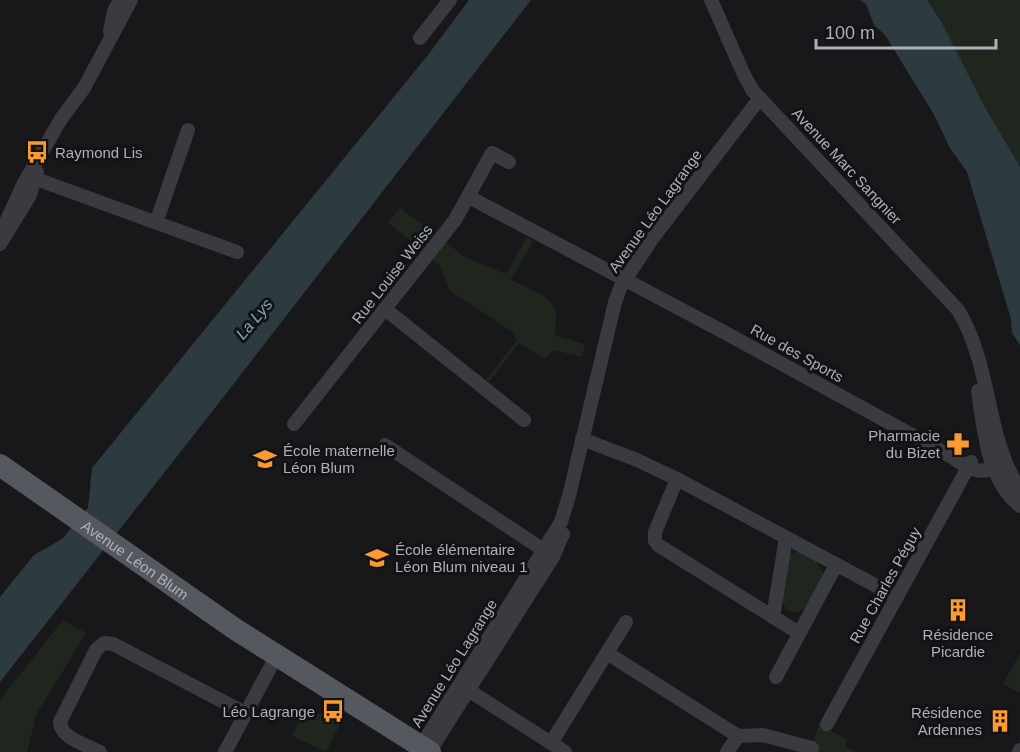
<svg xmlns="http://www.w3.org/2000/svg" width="1020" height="752" font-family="Helvetica,sans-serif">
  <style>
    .green { fill: #1e261e }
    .water { fill: #2d3a3f }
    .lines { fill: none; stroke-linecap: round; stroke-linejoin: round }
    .street { stroke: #393b40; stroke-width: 14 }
    .primary { stroke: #55585f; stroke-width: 22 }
    .labels { text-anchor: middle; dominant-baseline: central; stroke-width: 6; stroke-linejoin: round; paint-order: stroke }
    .poi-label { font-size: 15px; fill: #aab1bb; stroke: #131316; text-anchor: start }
    .street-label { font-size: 15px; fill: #aab1bb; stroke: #131316 }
    .water-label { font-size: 16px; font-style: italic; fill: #80a5b7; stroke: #131316 }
  </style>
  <rect width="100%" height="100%" fill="#18181b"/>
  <!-- green -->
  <g class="green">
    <path d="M864 0H1020V340L973 167 867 2Z"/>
    <path d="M400 208 434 233 422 249 388 223Z"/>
    <path d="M527 237 533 241 511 280C526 288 552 295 556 313 558 320 553 328 556 336L585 344 582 357 553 350 544 359 519 343 489 382 486 380 517 340 511 331 449 290 440 265 431 259 446 242 464 257 506 274Z"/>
    <path d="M796 552C813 553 817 561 824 574 816 589 808 621 787 610L781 600 790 555Z"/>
    <path d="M63 620 86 633 37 713 27 752H0V700Z"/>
    <path d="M1020 653V693L1003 684Z"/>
    <path d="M306 707 340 724 326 752 292 736Z"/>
    <path d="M819 724 846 739V747L856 752H810Z"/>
  </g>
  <!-- water -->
  <g class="water">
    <path d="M469 0H531L218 404 0 682V597L34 555 62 539 88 508 92 468 428 55Z"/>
    <path d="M859 0H927L943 25 983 104 1020 167V345L1012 333 1011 319 967 172 950 148 933 113 885 35 874 25 866 4Z"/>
  </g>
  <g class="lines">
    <!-- street -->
    <g class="street">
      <path d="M711 0 744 75 753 91 958 310C992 366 985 436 1020 490"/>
      <path d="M110 31 114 11 120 0"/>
      <path d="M420 38 450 0"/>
      <path d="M28 176 237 252"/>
      <path d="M469 197 720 330 952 457C975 473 978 474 1005 465"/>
      <path d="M156 223 188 130"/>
      <path d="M0 235 24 183 61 119 84 88 131 0"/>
      <path d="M0 244 30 195 37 172"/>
      <path d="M385 309 524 420"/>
      <path d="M978 391C984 430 987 480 1020 506"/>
      <path d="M294 424 455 220 492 153 509 162"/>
      <path d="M582 439 637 460 677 479 897 597"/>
      <path d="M385 445 551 555"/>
      <path d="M677 479 655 532V541L658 545 799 633"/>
      <path d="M773 617 786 538"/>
      <path d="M607 653 738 736 763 735 812 748"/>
      <path d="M776 677 836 565"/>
      <path d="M462 686 565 752"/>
      <path d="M827 724 971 462"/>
      <path d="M551 743 626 622"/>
      <path d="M418 751 561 522 569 496 615 302 621 286 652 239 760 98"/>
      <path d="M100 752C87 745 60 738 60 722L96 650 104 643 113 644 245 713"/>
      <path d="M225 752 277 655"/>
      <path d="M429 752 553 557 563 534"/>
      <path d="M727 752 738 736"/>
      <path d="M1019 752 1020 750"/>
    </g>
    <!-- primary -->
    <path class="primary" id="s1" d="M0 465 235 629 430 752"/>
  </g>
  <!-- icons -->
  <defs>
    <g id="bus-bare" transform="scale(1.8)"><path d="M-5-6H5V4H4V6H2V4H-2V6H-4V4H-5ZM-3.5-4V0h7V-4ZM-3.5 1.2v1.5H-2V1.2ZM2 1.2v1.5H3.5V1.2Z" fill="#fa9a31" stroke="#131316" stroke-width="2.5" paint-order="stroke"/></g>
    <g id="pharmacy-bare" transform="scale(1.8)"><path d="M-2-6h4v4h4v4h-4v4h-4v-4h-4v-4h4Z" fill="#fa9a31" stroke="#131316" stroke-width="2.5" paint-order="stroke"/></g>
    <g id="school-bare" transform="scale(1.8)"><path d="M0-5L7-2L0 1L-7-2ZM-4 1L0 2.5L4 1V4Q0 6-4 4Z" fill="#fa9a31" stroke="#131316" stroke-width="2.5" paint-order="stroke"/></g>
    <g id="building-bare" transform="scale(1.8)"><path d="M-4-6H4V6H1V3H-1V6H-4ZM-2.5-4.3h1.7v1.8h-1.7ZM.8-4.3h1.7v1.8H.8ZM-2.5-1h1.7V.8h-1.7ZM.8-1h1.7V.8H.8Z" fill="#fa9a31" stroke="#131316" stroke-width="2.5" paint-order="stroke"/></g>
  </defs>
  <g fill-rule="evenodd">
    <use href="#bus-bare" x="37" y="152"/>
    <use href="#pharmacy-bare" x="958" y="444"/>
    <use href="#school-bare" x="265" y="459"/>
    <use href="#school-bare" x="377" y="558"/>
    <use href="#building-bare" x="958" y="610"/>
    <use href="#bus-bare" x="333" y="711"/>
    <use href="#building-bare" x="1000" y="721"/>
  </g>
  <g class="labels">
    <!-- poi labels -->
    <g class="poi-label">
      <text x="55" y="152">Raymond Lis</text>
      <text x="940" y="435" text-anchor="end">Pharmacie<tspan x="940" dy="17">du Bizet</tspan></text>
      <text x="283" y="450">École maternelle<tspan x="283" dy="17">Léon Blum</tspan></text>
      <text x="395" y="549">École élémentaire<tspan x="395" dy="17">Léon Blum niveau 1</tspan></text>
      <text x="958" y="634" text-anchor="middle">Résidence<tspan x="958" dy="17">Picardie</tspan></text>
      <text x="315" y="711" text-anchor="end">Léo Lagrange</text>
      <text x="982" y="712" text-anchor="end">Résidence<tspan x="982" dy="17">Ardennes</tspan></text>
    </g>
    <!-- street labels -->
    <g class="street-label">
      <text transform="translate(847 166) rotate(47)">Avenue Marc Sangnier</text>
      <text transform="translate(655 211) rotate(-54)">Avenue Léo Lagrange</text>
      <text transform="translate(392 274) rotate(-52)">Rue Louise Weiss</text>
      <text transform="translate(797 353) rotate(29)">Rue des Sports</text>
      <text stroke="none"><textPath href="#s1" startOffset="165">Avenue Léon Blum</textPath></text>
      <text transform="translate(885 585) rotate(-61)">Rue Charles Péguy</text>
      <text transform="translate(454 663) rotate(-58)">Avenue Léo Lagrange</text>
    </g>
    <!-- water labels -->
    <g class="water-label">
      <text transform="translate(254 319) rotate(-50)">La Lys</text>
    </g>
  </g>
  <!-- scale -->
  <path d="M816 39v9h180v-9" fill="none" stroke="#aab1bb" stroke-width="3"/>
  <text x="825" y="39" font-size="18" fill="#aab1bb" stroke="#131316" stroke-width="4.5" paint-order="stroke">100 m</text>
</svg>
